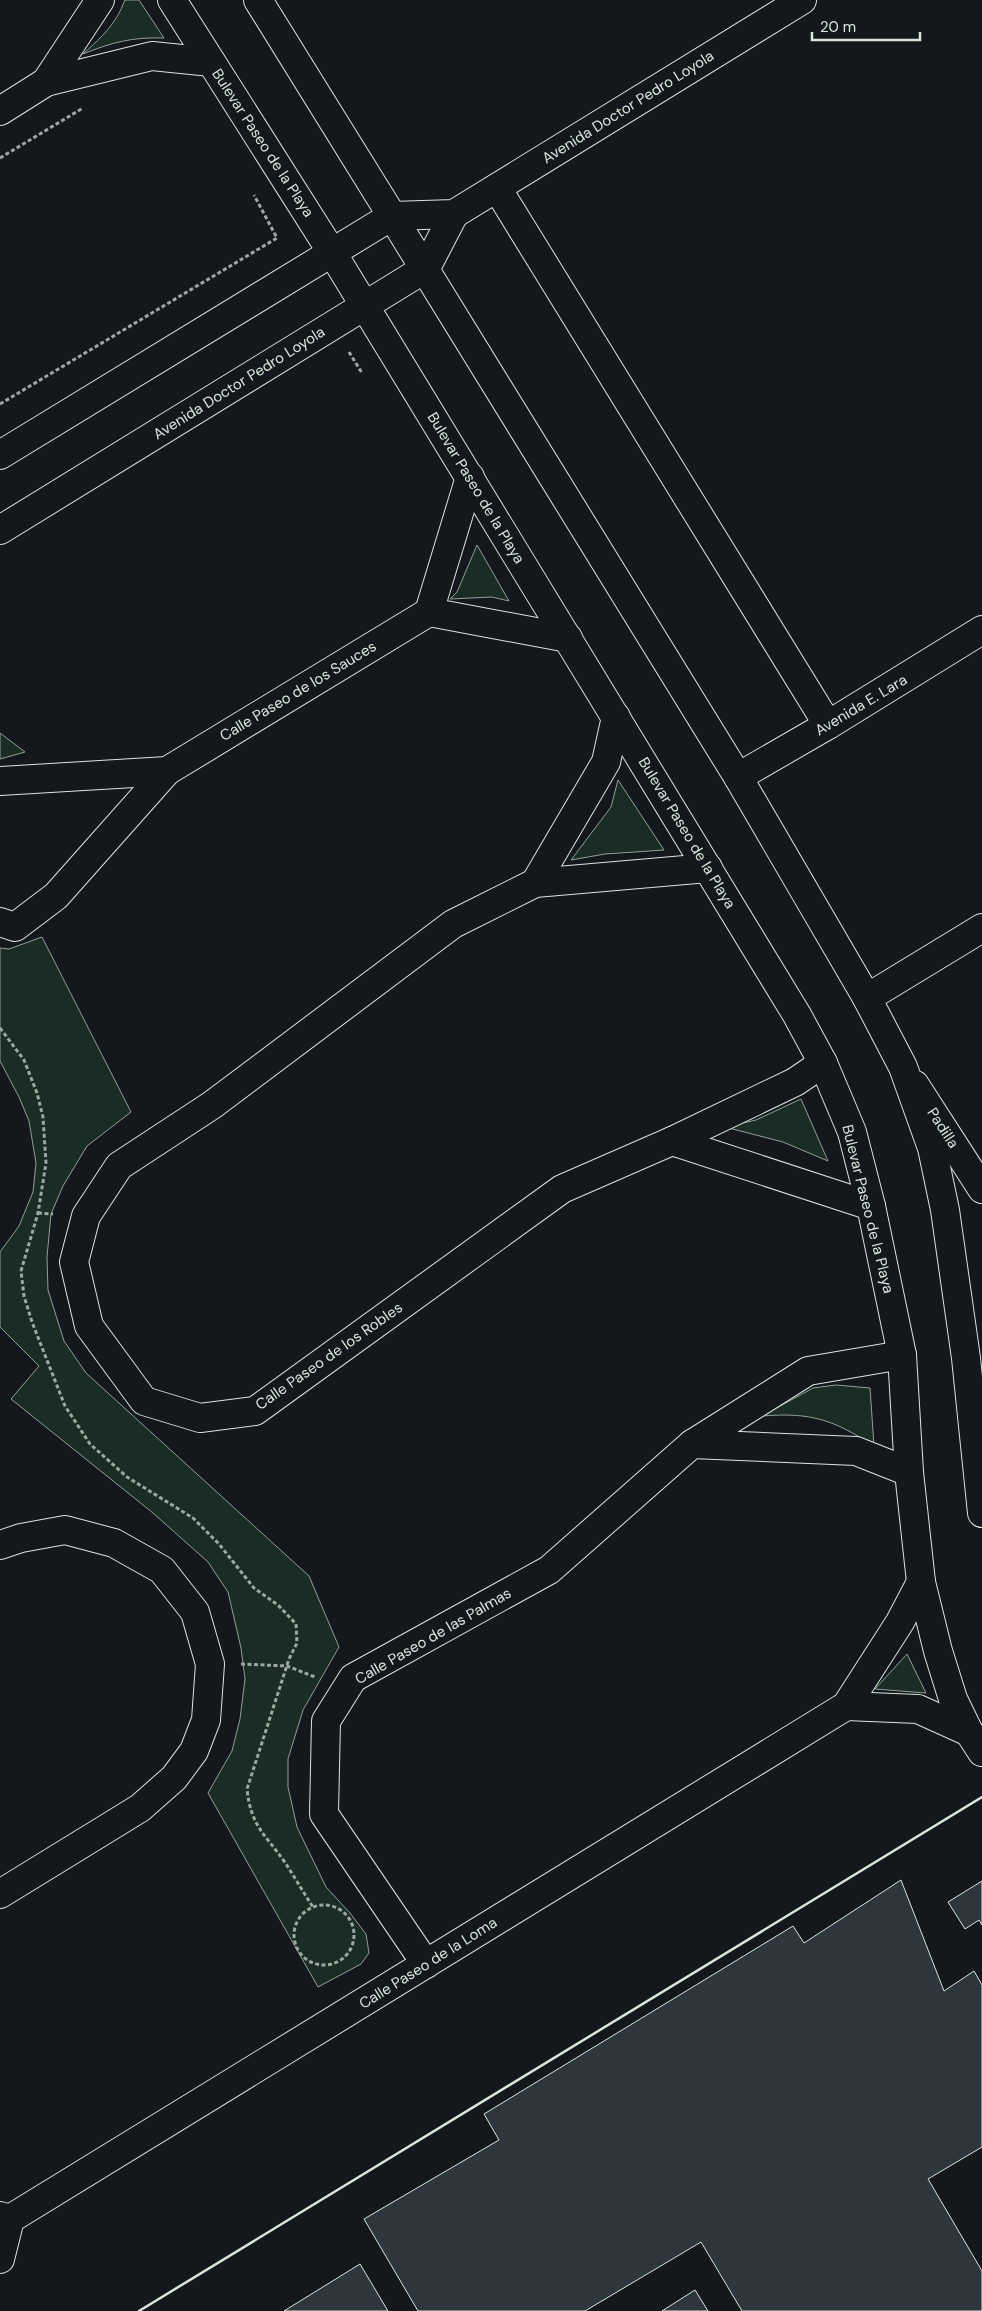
<svg xmlns="http://www.w3.org/2000/svg" width="982" height="2311" font-family="'DM Sans',sans-serif">
  <style>
    .green { fill: #1a2d24; stroke: #939e99 }
    .building { fill: #2c363c; stroke: #d8e6dc }
    .lines { fill: none; stroke-linecap: round; stroke-linejoin: round }
    .street-casing { stroke: #d8e6dc; stroke-width: 30 }
    .secondary-casing { stroke: #d8e6dc; stroke-width: 30 }
    .path { stroke: #9da8a2; stroke-width: 3; stroke-dasharray: 4 2.5; stroke-linecap: butt }
    .street { stroke: #14181c; stroke-width: 28 }
    .secondary { stroke: #14181c; stroke-width: 28 }
    .wall { stroke: #d8e6dc; stroke-width: 2.5 }
    .labels { text-anchor: middle; dominant-baseline: central; stroke-width: 4; stroke-linejoin: round; paint-order: stroke }
    .street-label { font-size: 15px; fill: #d8e6dc; stroke: #14181c }
  </style>
  <rect width="100%" height="100%" fill="#14181c"/>
  <!-- green -->
  <g class="green">
    <path d="M125 0H139L164 38C132 37 113 42 83 54 102 37 116 24 125 0Z"/>
    <path d="M477 545 509 601 492 597 450 599 457 592Z"/>
    <path d="M0 733 25 752 0 759Z"/>
    <path d="M618 780 664 850 605 854 571 860 611 807Z"/>
    <path d="M42 937 131 1112 87 1146 63 1186 51 1214 47 1257 48 1290 64 1341 86 1373 309 1576 339 1647 303 1710 288 1759V1787L297 1827 326 1887 350 1913 366 1934 369 1953 361 1964 318 1987 208 1793 232 1751 240 1719 245 1679 241 1648 228 1592 208 1562 153 1513 11 1399 39 1366 0 1327V1252L19 1226 33 1192 36 1163 29 1121 19 1097 0 1061V948L9 949Z"/>
    <path d="M801 1099 828 1161 783 1142 725 1127 756 1120Z"/>
    <path d="M836 1385 870 1388 874 1446C834 1420 811 1412 762 1416L813 1388Z"/>
    <path d="M907 1654 926 1693 875 1689Z"/>
  </g>
  <!-- building -->
  <g class="building">
    <path d="M901 1880 944 1991 974 1971 982 1985V2147L928 2179 982 2271V2311H742L701 2242 585 2311H418L364 2219 499 2140 484 2114 793 1926 804 1943Z"/>
    <path d="M982 1881V1925L979 1920 965 1929 948 1902Z"/>
    <path d="M360 2264 388 2311H284Z"/>
    <path d="M695 2290 708 2311H662Z"/>
  </g>
  <g class="lines">
    <!-- street casing -->
    <g class="street-casing">
      <g id="street">
        <path d="M172 0 333 254"/>
        <path d="M258 0 392 216"/>
        <path d="M46 82 100 0"/>
        <path d="M0 111 46 82 152 56 211 62"/>
        <path d="M497 188 828 725"/>
        <path d="M429 612 568 638"/>
        <path d="M738 777 828 725 982 630"/>
        <path d="M0 781 167 771"/>
        <path d="M708 868 535 883 453 924 212 1105 119 1166 86 1216 74 1262 89 1326 144 1401 200 1418 255 1411 562 1189 672 1141 871 1206"/>
        <path d="M535 883 606 762 616 717"/>
        <path d="M0 922 15 927 56 896 167 771 429 612 470 477"/>
        <path d="M867 998 982 928"/>
        <path d="M915 1085 982 1189"/>
        <path d="M672 1141 795 1082 823 1063"/>
        <path d="M692 1444 808 1371 902 1355"/>
        <path d="M0 1545 21 1538 65 1530 114 1543 162 1570 195 1612 210 1664 206 1720 194 1751 174 1778 140 1808 0 1894"/>
        <path d="M846 1706 918 1709 969 1732"/>
        <path d="M426 1964 324 1814 326 1721 353 1678 549 1570 692 1444 856 1451 909 1472"/>
        <path d="M0 2216 10 2219 846 1706 900 1622 921 1582"/>
        <path d="M0 2259 10 2219"/>
      </g>
    </g>
    <!-- secondary casing -->
    <g class="secondary-casing">
      <g id="secondary">
        <path d="M392 216 738 777 867 998 903 1067 932 1148 945 1210 966 1358 982 1513"/>
        <path d="M333 254 797 1015 823 1063 852 1132 871 1206 902 1355 909 1472 921 1582 938 1651 953 1699 969 1732 982 1752"/>
        <path d="M0 455 392 216 454 214 802 0"/>
        <path d="M0 530 426 268 454 214"/>
      </g>
    </g>
    <!-- path -->
    <g class="path">
      <path d="M0 158 83 108"/>
      <path d="M349 352 362 373"/>
      <path d="M0 404 277 238 254 195"/>
      <path d="M0 1028 24 1060 37 1093 43 1117 46 1163 38 1213 21 1271 24 1296 32 1322 65 1406 90 1444 127 1477 193 1518 219 1544 254 1588 278 1605 296 1624 297 1643 289 1659 247 1789C251 1826 264 1833 284 1861 294 1876 303 1892 313 1907"/>
      <path d="M38 1213 53 1214"/>
      <path d="M241 1664 287 1666 315 1677"/>
      <circle cx="324" cy="1935" r="30"/>
    </g>
    <!-- street -->
    <use href="#street" class="street"/>
    <!-- secondary -->
    <use href="#secondary" class="secondary"/>
    <!-- wall -->
    <path class="wall" d="M139 2311 982 1797"/>
  </g>
  <g class="labels">
    <!-- street labels -->
    <g class="street-label">
      <text transform="translate(628 107) rotate(-32)">Avenida Doctor Pedro Loyola</text>
      <text transform="translate(263 143) rotate(57)">Bulevar Paseo de la Playa</text>
      <text transform="translate(239 383) rotate(-32)">Avenida Doctor Pedro Loyola</text>
      <text transform="translate(476 488) rotate(59)">Bulevar Paseo de la Playa</text>
      <text transform="translate(298 691) rotate(-31)">Calle Paseo de los Sauces</text>
      <text transform="translate(861 705) rotate(-31)">Avenida E. Lara</text>
      <text transform="translate(687 833) rotate(59)">Bulevar Paseo de la Playa</text>
      <text transform="translate(943 1128) rotate(57)">Padilla</text>
      <text transform="translate(868 1209) rotate(76)">Bulevar Paseo de la Playa</text>
      <text transform="translate(329 1356) rotate(-35)">Calle Paseo de los Robles</text>
      <text transform="translate(433 1636) rotate(-30)">Calle Paseo de las Palmas</text>
      <text transform="translate(428 1963) rotate(-32)">Calle Paseo de la Loma</text>
    </g>
  </g>
  <!-- scale -->
  <path d="M812 32v8h108v-8" fill="none" stroke="#d8e6dc" stroke-width="2.5"/>
  <text x="820" y="32" font-size="15" fill="#d8e6dc" stroke="#14181c" stroke-width="4" paint-order="stroke">20 m</text>
</svg>
